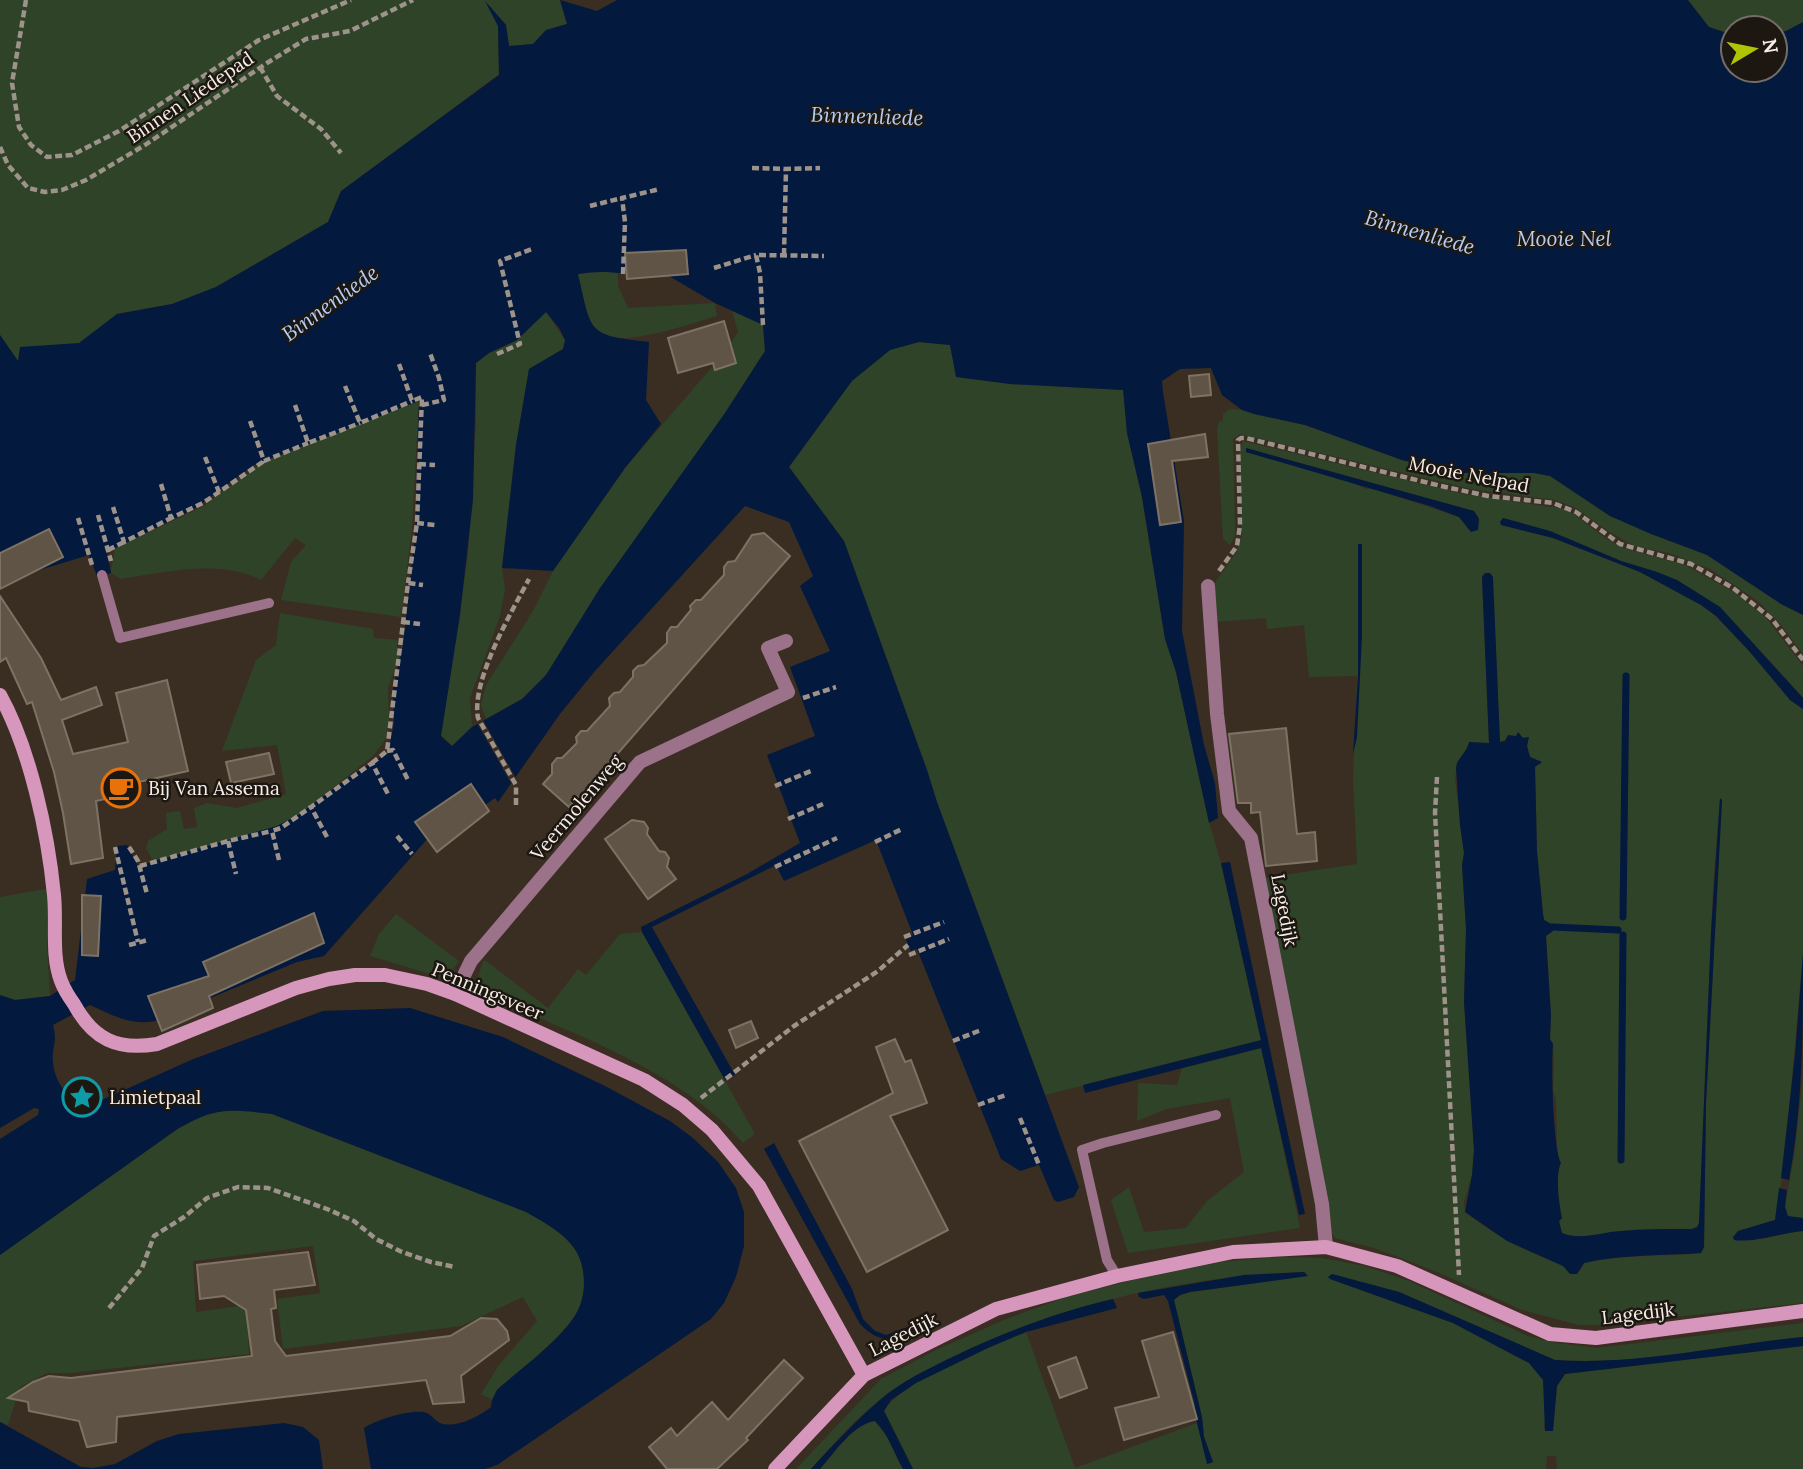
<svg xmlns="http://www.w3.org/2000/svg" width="1803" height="1469" font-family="Lora,serif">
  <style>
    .green { fill: #2f4329; fill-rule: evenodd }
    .water { fill: #03193d; fill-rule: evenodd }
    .pier { fill: #3a2e22 }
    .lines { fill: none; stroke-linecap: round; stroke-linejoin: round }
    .stream { stroke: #03193d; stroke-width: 7 }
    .building { fill: #5f5446; stroke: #7e7264; stroke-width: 2 }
    .path { stroke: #9e938a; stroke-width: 4.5; stroke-dasharray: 7 3.5; stroke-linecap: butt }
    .lane { stroke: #9b728a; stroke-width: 10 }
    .street { stroke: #9b728a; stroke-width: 14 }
    .secondary { stroke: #d797bd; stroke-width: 14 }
    .labels { text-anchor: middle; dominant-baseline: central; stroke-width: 5; stroke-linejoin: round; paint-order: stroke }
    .street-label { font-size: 19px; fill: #f6ede6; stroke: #1d1712 }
    .poi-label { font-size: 19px; fill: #f6ede6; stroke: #1d1712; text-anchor: start }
    .water-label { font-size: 21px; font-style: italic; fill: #b4cef6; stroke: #1d1712 }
  </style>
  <rect width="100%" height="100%" fill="#3a2e22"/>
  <!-- green -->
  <g class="green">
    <path d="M0 0H560L567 24 546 30 533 44 509 46 506 25 488 4 498 26 499 74 341 192 328 222 216 287 172 304 117 314 83 344 55 346 18 361 0 335Z"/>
    <path d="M1672 0H1803V23L1775 40V28H1733V35L1709 27Z"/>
    <path d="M611 270 618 273V286L628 308 715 303 717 316C690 323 619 351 596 331 583 319 582 290 577 274Z"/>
    <path d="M732 310 763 325 765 351 725 413 546 675 522 699 486 719 481 705 486 685 533 611 553 571 625 468 725 352 738 332Z"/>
    <path d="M546 312 565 340 563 349 529 369 516 445 502 568 505 590 500 616 470 698 472 727 452 746 441 736 468 554 476 422V363L489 353 516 341Z"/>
    <path d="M919 342 950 345 957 377 1010 384 1124 390 1127 433 1142 497 1165 639 1176 672 1209 822 1221 863 1261 1041 1045 1095 937 802 927 770 844 541 789 467 851 381 890 350Z"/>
    <path d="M419 400 412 528 401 617 281 600 291 562 306 545 295 538 261 580C219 559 166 572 121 579L111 573C111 564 115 558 114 549L204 506 264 461Z"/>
    <path d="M1230 409 1242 410 1305 425 1402 460 1457 473H1534L1550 476 1610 516 1707 555 1781 604 1803 615V654L1782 626 1758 601 1710 569 1669 553 1634 546 1608 531 1574 507 1555 500 1471 489 1240 434 1233 439 1235 522V536L1230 545 1223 539 1217 431 1218 423 1223 420V414Z"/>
    <path d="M1243 441 1464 494 1564 509 1574 514 1605 538 1623 548 1685 565 1737 594 1767 619 1803 666V698L1720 607 1690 588 1657 572 1621 561 1567 538 1503 518 1501 525 1553 538 1640 572 1701 605 1716 616 1750 652 1790 700 1803 709V953L1785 1158 1775 1220 1738 1231 1734 1240C1758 1243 1779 1233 1803 1231V1303L1603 1325H1579L1522 1310 1435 1271 1374 1248 1335 1238 1331 1232 1264 878 1357 864 1353 780 1357 676 1309 677 1304 625 1267 629 1266 618 1214 622V584L1236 553 1242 536 1239 453ZM1246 448 1474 511 1479 518 1471 532 1459 517 1371 488 1366 489 1344 479 1246 452ZM1492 574 1500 742 1516 736 1528 738C1526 749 1527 759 1540 761L1541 764 1535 766 1537 851 1543 914 1544 920 1553 925V931L1546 935 1548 989 1551 1015 1550 1039 1553 1044 1554 1058 1553 1091 1556 1098 1558 1195 1562 1218 1559 1221 1562 1233C1581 1241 1602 1233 1621 1231 1645 1228 1669 1229 1692 1229L1697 1228 1699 1223 1713 887 1720 799 1722 800 1706 1103 1704 1247 1701 1253C1661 1257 1624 1254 1584 1263L1580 1271C1538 1258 1499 1239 1465 1212L1464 1202 1472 1175 1474 1150 1464 1002 1466 929 1462 865 1464 853 1455 779 1457 762 1469 746 1489 743 1482 577 1483 575Z"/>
    <path d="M280 613 373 629 374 638 397 640V652L403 646 388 688 389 722 385 740 373 756 300 814 277 826 170 858 152 859 146 848 148 841 167 829 166 813 180 811 184 829 197 827 194 808 207 803 237 808 286 794 277 745 222 751 256 660 276 645Z"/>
    <path d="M46 889 49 904 47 945 50 996 15 1000 0 995V897Z"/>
    <path d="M396 914 459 961 450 973 440 977 370 956 379 934Z"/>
    <path d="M642 932 755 1134 743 1143C678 1068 566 1031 476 991L475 987 483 961H486L548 1008 578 969 586 975 620 934Z"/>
    <path d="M1262 1048 1300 1228 1128 1253 1111 1200 1129 1187 1144 1232 1186 1228 1207 1201 1244 1172 1230 1098 1167 1109 1137 1121 1138 1083 1177 1085 1182 1068Z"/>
    <path d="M1803 1076V1218L1788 1217 1785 1205 1794 1157Z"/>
    <path d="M235 1109 272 1114 527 1212C543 1222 563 1232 574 1248 586 1264 587 1293 578 1310 566 1336 519 1370 497 1390L492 1400 481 1394 499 1365 537 1321 523 1297 461 1326 283 1349 277 1299 320 1293 313 1246 193 1261 196 1312 246 1305 249 1354 71 1373H47L20 1387 8 1425 0 1422V1255L176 1130 205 1114Z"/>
    <path d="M1279 1257 1322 1258 1365 1266 1409 1281 1528 1336 1556 1343 1597 1348 1803 1323V1337C1721 1345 1637 1366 1555 1360L1399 1292 1332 1274 1330 1279 1453 1323 1529 1363 1543 1380 1546 1409 1544 1429 1553 1431 1557 1385 1565 1374 1803 1346V1469H1557L1556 1456H1547L1546 1469H913L884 1411C906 1377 988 1348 1026 1332L1075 1468 1197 1423 1208 1464 1213 1462 1204 1437 1202 1417 1174 1300 1180 1295 1190 1292 1307 1276 1304 1272C1190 1276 1078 1300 975 1347 946 1360 917 1374 891 1392 860 1413 835 1442 811 1469H796L881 1379 936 1350 1004 1320 1063 1298 1133 1280 1220 1262Z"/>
    <path d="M875 1421 893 1445 903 1469H820C835 1453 853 1424 875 1421Z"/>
  </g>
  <!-- water -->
  <g class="water">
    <path d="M560 0 597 11 617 0H1688L1709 27 1733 35V70H1775V33L1786 31 1803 22V615L1781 604 1707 555 1651 534 1610 516 1550 476 1534 473H1457L1402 460 1305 425 1254 414 1242 410 1222 395 1211 368 1180 369 1162 381 1163 392 1184 521 1182 631 1204 745 1215 783 1218 818 1209 823 1176 672 1165 639 1142 497 1127 433 1123 390 1010 384 956 377 950 345 919 342 890 350 852 381 789 467 844 541 927 770 937 802 1079 1187 1074 1197 1058 1202 1054 1200 1039 1165 1020 1171 1001 1159 917 949 911 951 906 940 913 935 876 840 784 881 776 865 652 927 735 1075 725 1080 642 932 641 927 747 874 800 843 767 755 815 736 790 667 830 651 800 586 813 576 789 522 745 506 595 671 560 714 498 802 495 798 435 841 429 837 324 956 297 962 155 1021C131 1026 112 1015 90 1005L53 1025C56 1036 55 1041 53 1052 51 1073 60 1088 74 1102L93 1104 191 1060 323 1011 410 1008 503 1037 605 1086 670 1121 693 1138 718 1162 736 1188 744 1212V1246L736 1277 724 1303 711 1319 497 1465 485 1469H371L364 1428C376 1420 413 1408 427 1413 432 1415 435 1421 440 1423 456 1429 480 1416 491 1407L492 1400 497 1390C519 1370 566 1336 578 1310 587 1293 586 1264 574 1248 563 1232 543 1222 526 1212L272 1114C228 1109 215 1107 176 1130L0 1255V1139L38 1115 39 1109 34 1108 0 1128V995L15 1000 50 996 75 980 87 879 115 870 117 846 127 845 138 866 277 826 300 814 349 777 388 753 394 723 393 687 403 646 415 535 419 401 254 465 194 509 107 552 111 573 97 576 89 555 0 582V335L18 361 20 347 79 343 117 314 172 304 216 287 328 222 341 191 499 75 498 26 485 1 506 25 509 46 533 44 546 30 567 24ZM657 269 715 303 763 325 765 351 725 413 600 588 546 675 522 699 472 727 452 746 441 736 460 615 473 500 476 363 489 353 517 340 546 312 559 328 565 340 563 349 529 369 516 445 502 568 553 571 625 468 661 424 646 400 649 342C586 335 592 333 578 274 592 272 603 271 617 273 629 274 645 270 657 269Z"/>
    <path d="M1246 448 1474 511 1479 519 1478 530 1471 532 1459 517 1430 506 1246 452Z"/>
    <path d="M1503 518 1550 531 1621 561 1657 572 1677 580 1720 607 1803 698V709L1790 700 1750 652 1716 616 1701 605 1640 572 1553 538 1501 525 1500 522Z"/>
    <path d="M1358 544H1362V636L1357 737 1353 754 1358 675Z"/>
    <path d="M1485 573H1490L1493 577 1500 742 1505 741 1508 735 1516 736 1518 732 1523 738 1529 737 1527 746 1530 757 1542 762 1535 767 1537 851 1543 914 1544 920 1553 925V931L1546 936 1551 1015 1550 1039 1553 1044C1551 1064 1553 1149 1561 1163 1555 1175 1559 1205 1562 1218L1559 1221 1562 1233C1581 1241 1601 1232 1621 1231 1645 1229 1669 1229 1692 1229L1697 1227 1699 1223 1711 932 1720 798 1722 800 1706 1103 1704 1247 1701 1253C1662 1256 1623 1254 1584 1263L1577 1274H1570L1563 1266 1507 1241 1465 1212 1472 1175 1474 1150 1464 1002 1466 929 1462 865 1464 853 1460 825 1456 768C1457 758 1467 753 1469 742L1489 743 1482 577Z"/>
    <path d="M1230 862 1305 1214 1299 1215 1261 1048 1085 1093 1083 1085 1261 1040 1221 863Z"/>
    <path d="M1803 953C1803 1029 1803 1106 1789 1180L1781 1178 1795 1055Z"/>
    <path d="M774 1143 852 1289 863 1319 875 1331 886 1335 913 1325 915 1330C889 1339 881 1345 860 1324L764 1149Z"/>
    <path d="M1779 1188 1787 1190 1785 1207 1788 1216 1803 1218V1231C1779 1233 1758 1243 1734 1240L1733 1237 1738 1231 1775 1220Z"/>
    <path d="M1304 1272 1308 1276 1190 1292 1180 1295 1174 1300 1202 1417 1204 1437 1213 1462 1207 1464 1197 1423 1194 1401 1168 1301 1164 1295 1144 1299 1139 1297 1138 1293 1244 1275Z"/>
    <path d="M1332 1274 1399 1292 1555 1360C1635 1366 1723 1345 1803 1337V1346L1565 1374 1557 1386 1553 1431H1545L1543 1380 1529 1363 1453 1323 1330 1279 1328 1277Z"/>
    <path d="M1113 1299 1117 1308 1026 1332 988 1348 916 1383 891 1400 884 1411 913 1469H903C893 1452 889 1435 875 1421 853 1424 834 1453 820 1469H811C835 1443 859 1417 887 1394 911 1376 940 1363 967 1350 1015 1328 1062 1311 1113 1299Z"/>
    <path d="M0 1422 81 1467 93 1468 115 1464 157 1441 179 1434 284 1423 303 1427 319 1440 323 1469H0Z"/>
  </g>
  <!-- pier -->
  <path class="pier" d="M483 720 517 780 511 783 477 723Z"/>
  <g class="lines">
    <!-- stream -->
    <g class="stream">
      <path d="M1623 917 1626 676"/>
      <path d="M1553 927 1618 930"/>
      <path d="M1621 1160 1623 935"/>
    </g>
  </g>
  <!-- building -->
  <g class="building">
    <path d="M686 250 688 274 627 279 625 253Z"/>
    <path d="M724 321 736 363 715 370 713 363 678 373 668 338Z"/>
    <path d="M1209 374 1211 395 1191 397 1189 376Z"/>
    <path d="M1205 434 1208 457 1172 461 1181 522 1160 525 1148 444Z"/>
    <path d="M49 529 63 557 0 589V553Z"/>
    <path d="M764 533 790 556 578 799 577 797 569 807 543 784 552 774V764L557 758H562L577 743 576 737 581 731H587L610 706 609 698 614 693 620 692 633 677V671L638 666 644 665 667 643V633L671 627H677L691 610 690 606 696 600H701L724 575V567L728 562 735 561 752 535Z"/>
    <path d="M0 596 41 658 61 700 96 687 102 705 62 720 73 754 128 742 116 693 167 680 188 771 134 783 136 792 96 801 103 858 71 864 63 813 54 772 32 702 27 704 6 658 0 662Z"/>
    <path d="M1286 728 1297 834 1315 832 1317 861 1266 866 1260 812 1251 813V803H1238L1229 734Z"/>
    <path d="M269 753 274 774 231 783 226 762Z"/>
    <path d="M471 784 489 811 437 852 415 822Z"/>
    <path d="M632 820 644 822 648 828 647 834 659 851 665 852 669 858 667 867 676 879 648 899 605 839Z"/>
    <path d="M82 895 101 896 98 956 82 955Z"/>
    <path d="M314 913 324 943 209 996 213 1008 162 1031 148 996 209 976 203 962Z"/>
    <path d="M751 1021 758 1038 736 1048 729 1030Z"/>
    <path d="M895 1039 905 1062 911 1060 927 1103 890 1116 948 1230 867 1272 799 1141 893 1093 876 1047Z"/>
    <path d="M308 1252 315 1285 274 1290 276 1308 271 1309 275 1341 286 1356 450 1336 481 1318 497 1319 507 1331 509 1340 461 1376 464 1402 433 1404 426 1380 117 1417 116 1442 87 1447 79 1421 29 1411 28 1402 8 1398 33 1382 49 1376 71 1378 252 1356 246 1310 224 1296 200 1299 197 1265Z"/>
    <path d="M1173 1332 1197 1419 1124 1440 1115 1408 1159 1397 1142 1341Z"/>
    <path d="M1076 1357 1087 1388 1060 1398 1048 1367Z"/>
    <path d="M784 1360 803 1378 746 1438 748 1440 717 1469H667L649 1447 671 1428 677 1436 712 1402 728 1420Z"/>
  </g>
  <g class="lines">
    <!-- path -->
    <g class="path">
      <path d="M26 0 12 83 19 127 31 145 47 157 72 155 119 131 259 40 351 0"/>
      <path d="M260 67 277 96 321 129 341 153"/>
      <path d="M0 147 8 165 28 188 45 192 62 190 86 180 145 145 267 63 306 39 350 31 413 0"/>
      <path d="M752 168 786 169"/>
      <path d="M590 206 622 198"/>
      <path d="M784 255 786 169 820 168"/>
      <path d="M714 268 756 255"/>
      <path d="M623 274 625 222 622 198 660 189"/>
      <path d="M763 325 760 273 756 255 824 256"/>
      <path d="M497 354 520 344 500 261 532 249"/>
      <path d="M399 364 412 401 422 397 417 523 408 583"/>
      <path d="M345 386 360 423 412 401"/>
      <path d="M295 405 308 443 360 423"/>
      <path d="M422 405 444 400 439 378 430 353"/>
      <path d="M250 421 264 461 308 443"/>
      <path d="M205 457 219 492 264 461"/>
      <path d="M419 464 435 465"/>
      <path d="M161 484 171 518 203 503 219 492"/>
      <path d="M113 507 124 542 171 518"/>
      <path d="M98 515 111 561"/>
      <path d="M78 518 92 565"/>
      <path d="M417 523 435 525"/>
      <path d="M108 550 124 542"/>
      <path d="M1219 571 1237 546 1240 525 1238 440 1241 438H1246L1441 486 1488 496 1553 503 1576 512 1620 544 1691 564 1733 588 1772 619 1803 660"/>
      <path d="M403 622 420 624"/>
      <path d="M803 698 836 687"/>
      <path d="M387 751 393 750 408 780"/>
      <path d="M372 763 387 751 408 583 423 585"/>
      <path d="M1437 777 1435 813 1459 1275"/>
      <path d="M775 786 811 771"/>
      <path d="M516 805V785L478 718C471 681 511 613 529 579"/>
      <path d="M788 819 823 804"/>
      <path d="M397 836 412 854"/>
      <path d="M327 837 311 807 372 763 388 794"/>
      <path d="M228 841 236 874"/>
      <path d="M875 842 902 829"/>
      <path d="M115 847 138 942"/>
      <path d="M129 847 138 861 147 894"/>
      <path d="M279 860 272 831 281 828 311 807"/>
      <path d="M140 866 228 841 272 831"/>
      <path d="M775 867 837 838"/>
      <path d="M904 937 944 922"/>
      <path d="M129 945 148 940"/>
      <path d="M909 955 949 939"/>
      <path d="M953 1041 981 1030"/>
      <path d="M701 1098 794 1026 878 971 908 945"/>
      <path d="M978 1105 1006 1095"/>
      <path d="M1020 1118 1039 1165"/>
      <path d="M109 1308 142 1268 154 1236 184 1217 207 1198 238 1187 268 1188 327 1209 354 1221 376 1239 402 1252 431 1262 455 1267"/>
    </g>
    <!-- lane -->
    <g class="lane">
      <path d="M102 575 120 638 269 603"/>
      <path d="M1117 1276 1107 1260 1082 1150 1103 1143 1216 1115"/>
    </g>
    <!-- street -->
    <g class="street">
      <path d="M1208 586 1217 714 1229 811 1251 838 1322 1204 1326 1247"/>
      <path d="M455 994 471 961 640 762 788 692 768 648 786 641"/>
    </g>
    <!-- secondary -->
    <g class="secondary">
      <path d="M0 695C30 749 48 833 54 895 57 923 51 955 61 981 64 989 69 997 74 1004 93 1039 117 1051 157 1044L296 988 329 979 355 975H385L427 984 455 994 644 1080 683 1105 712 1130 759 1186 864 1375"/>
      <path d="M775 1469 864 1375 996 1309 1117 1276 1233 1252 1326 1247 1397 1266 1550 1334 1596 1338 1803 1311"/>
    </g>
  </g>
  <!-- icons -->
  <defs>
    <g id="cafe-ring" transform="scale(2.0125)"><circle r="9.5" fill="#1d1712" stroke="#e8710a" stroke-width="1.5"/><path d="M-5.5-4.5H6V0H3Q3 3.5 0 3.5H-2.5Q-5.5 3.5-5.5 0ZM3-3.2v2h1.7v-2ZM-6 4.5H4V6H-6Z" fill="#e8710a"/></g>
    <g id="sight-ring" transform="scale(2.0125)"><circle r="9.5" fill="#1d1712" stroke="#0f9aa8" stroke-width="1.5"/><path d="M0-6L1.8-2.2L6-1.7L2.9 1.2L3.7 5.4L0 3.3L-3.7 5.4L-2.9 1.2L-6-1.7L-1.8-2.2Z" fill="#0f9aa8"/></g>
  </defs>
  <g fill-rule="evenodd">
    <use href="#cafe-ring" x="121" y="788"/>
    <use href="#sight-ring" x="82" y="1097"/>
  </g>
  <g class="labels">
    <!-- street labels -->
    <g class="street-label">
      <text transform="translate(190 97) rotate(-34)">Binnen Liedepad</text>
      <text transform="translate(1469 474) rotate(11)">Mooie Nelpad</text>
      <text transform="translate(576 807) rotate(-50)">Veermolenweg</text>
      <text transform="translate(1285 910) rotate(79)">Lagedijk</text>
      <text transform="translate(488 991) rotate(23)">Penningsveer</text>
      <text transform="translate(1638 1313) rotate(-7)">Lagedijk</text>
      <text transform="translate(903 1334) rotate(-27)">Lagedijk</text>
    </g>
    <!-- poi labels -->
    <g class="poi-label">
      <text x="148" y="788">Bij Van Assema</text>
      <text x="109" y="1097">Limietpaal</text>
    </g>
    <!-- water labels -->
    <g class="water-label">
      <text transform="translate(867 116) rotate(2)">Binnenliede</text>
      <text transform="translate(1420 232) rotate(16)">Binnenliede</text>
      <text x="1564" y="238">Mooie Nel</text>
      <text transform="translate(330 303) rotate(-36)">Binnenliede</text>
    </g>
  </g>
  <!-- north arrow -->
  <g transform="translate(1754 49) rotate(80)"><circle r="33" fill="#1d1712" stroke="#746d67" stroke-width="2"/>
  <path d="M0-5L12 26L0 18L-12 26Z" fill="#afc504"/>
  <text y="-10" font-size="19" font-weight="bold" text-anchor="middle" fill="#f6ede6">N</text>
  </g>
</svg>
